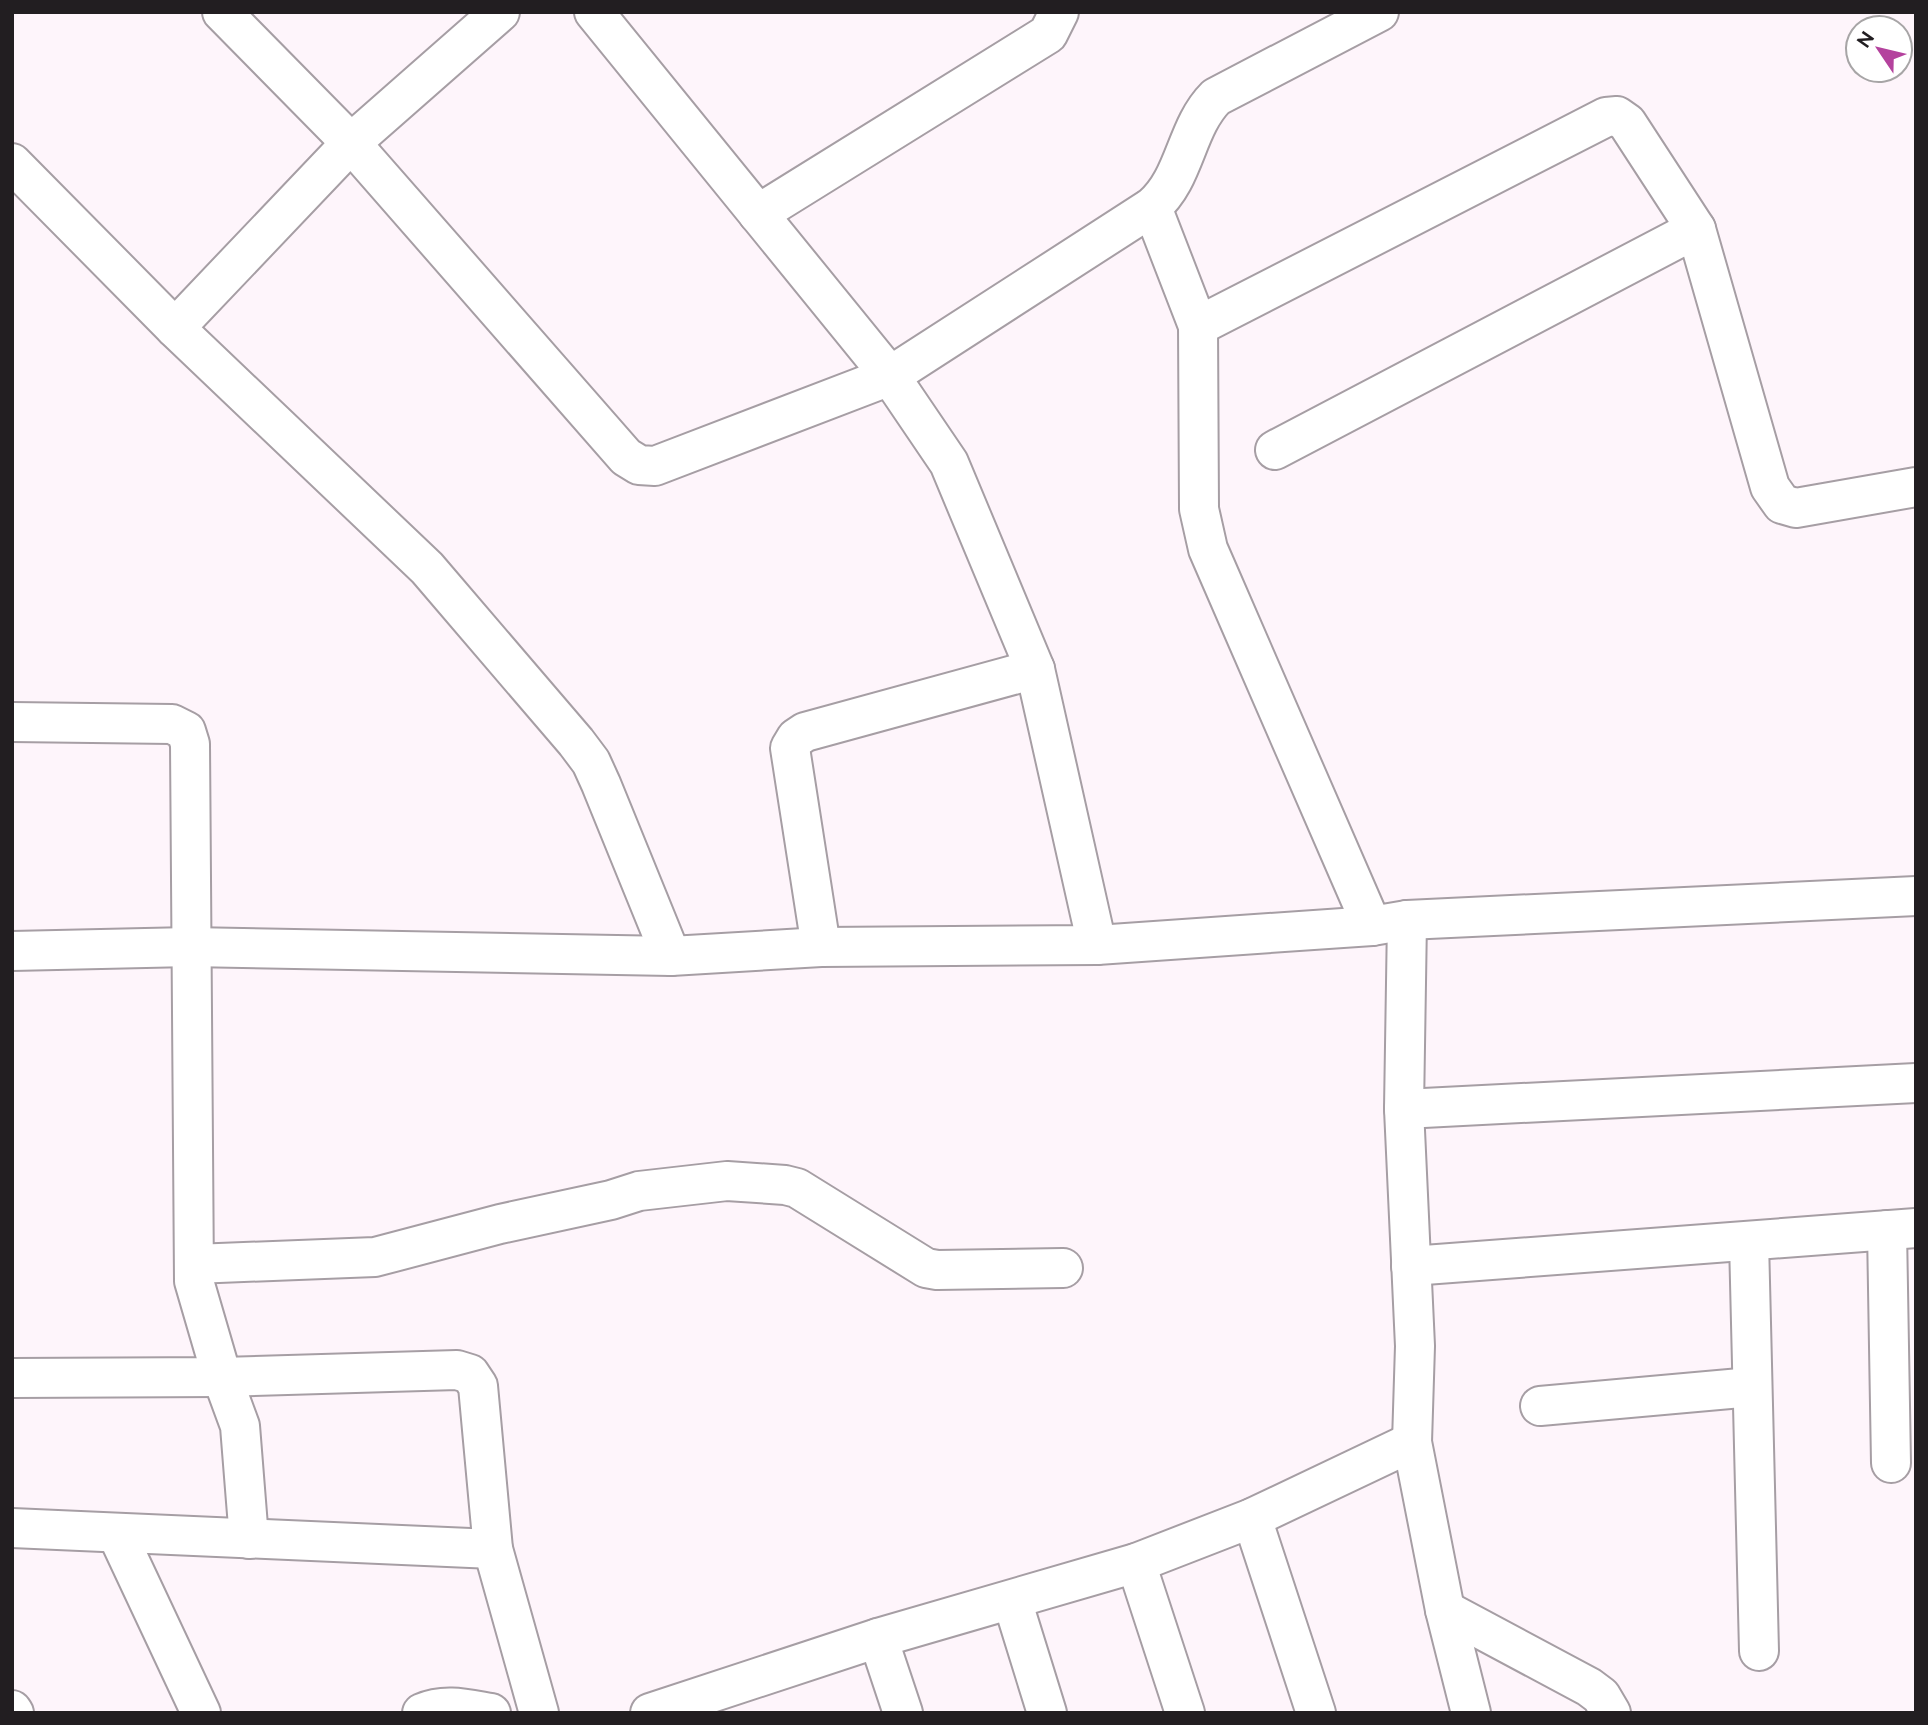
<svg xmlns="http://www.w3.org/2000/svg" width="1928" height="1725" font-family="Raleway,sans-serif">
  <style>
    .lines { fill: none; stroke-linecap: round; stroke-linejoin: round }
    .minor-casing { stroke: #a69ea4; stroke-width: 42 }
    .minor { stroke: #fff; stroke-width: 38 }
  </style>
  <rect width="100%" height="100%" fill="#fef5fb"/>
  <g class="lines">
    <!-- minor casing -->
    <g class="minor-casing">
      <g id="minor">
        <path d="M222 12 351 143 626 457 639 465 655 466 890 376 1152 207C1186 178 1185 128 1216 97L1379 12"/>
        <path d="M594 12 890 376 949 463 1035 669 1097 945"/>
        <path d="M12 163 175 328 427 568 576 742 591 762 601 784 671 956"/>
        <path d="M1152 207 1198 326 1199 509 1208 549 1372 926"/>
        <path d="M758 214 1048 34 1059 12"/>
        <path d="M1198 326 1606 117 1617 116 1627 123 1696 229 1770 487 1782 504 1796 508 1916 487"/>
        <path d="M175 328 351 143 500 12"/>
        <path d="M1275 450 1696 229"/>
        <path d="M12 722 172 724 186 731 190 744 194 1281 222 1377 240 1426 249 1539"/>
        <path d="M1407 920 1404 1109 1415 1346 1412 1442 1445 1610 1471 1713"/>
        <path d="M821 947 790 748 796 738 805 732 1035 669"/>
        <path d="M12 951 190 947 671 956 821 947 1097 945 1372 926 1407 920 1916 896"/>
        <path d="M1404 1109 1916 1083"/>
        <path d="M1887 1230 1891 1463"/>
        <path d="M1749 1241 1759 1651"/>
        <path d="M194 1264 375 1257 500 1224 611 1200 639 1191 727 1181 785 1185 797 1188 926 1268 937 1270 1063 1268"/>
        <path d="M1411 1266 1916 1228"/>
        <path d="M12 1378 222 1377 457 1370 470 1374 478 1386 493 1549 539 1713"/>
        <path d="M1540 1406 1752 1387"/>
        <path d="M1252 1518 1316 1713"/>
        <path d="M12 1528 493 1549"/>
        <path d="M117 1534 201 1713"/>
        <path d="M1136 1563 1185 1713"/>
        <path d="M1012 1600 1047 1713"/>
        <path d="M1445 1610 1589 1687 1601 1696 1611 1713"/>
        <path d="M878 1638 903 1713"/>
        <path d="M12 1710 14 1713"/>
        <path d="M422 1713C445 1703 467 1709 491 1713"/>
        <path d="M650 1713 878 1638 1136 1563 1252 1518 1412 1442"/>
      </g>
    </g>
    <!-- minor -->
    <use href="#minor" class="minor"/>
  </g>
  <!-- border -->
  <rect width="1928" height="1725" fill="none" stroke="#221e21" stroke-width="28"/>
  <!-- north arrow -->
  <g transform="translate(1879 49) rotate(305)"><circle r="33" fill="#ffffff" stroke="#a7a5a6" stroke-width="2"/>
  <path d="M0-5L12 26L0 18L-12 26Z" fill="#b4429d"/>
  <text y="-10" font-size="19" font-weight="bold" text-anchor="middle" fill="#221e21">N</text>
  </g>
</svg>
